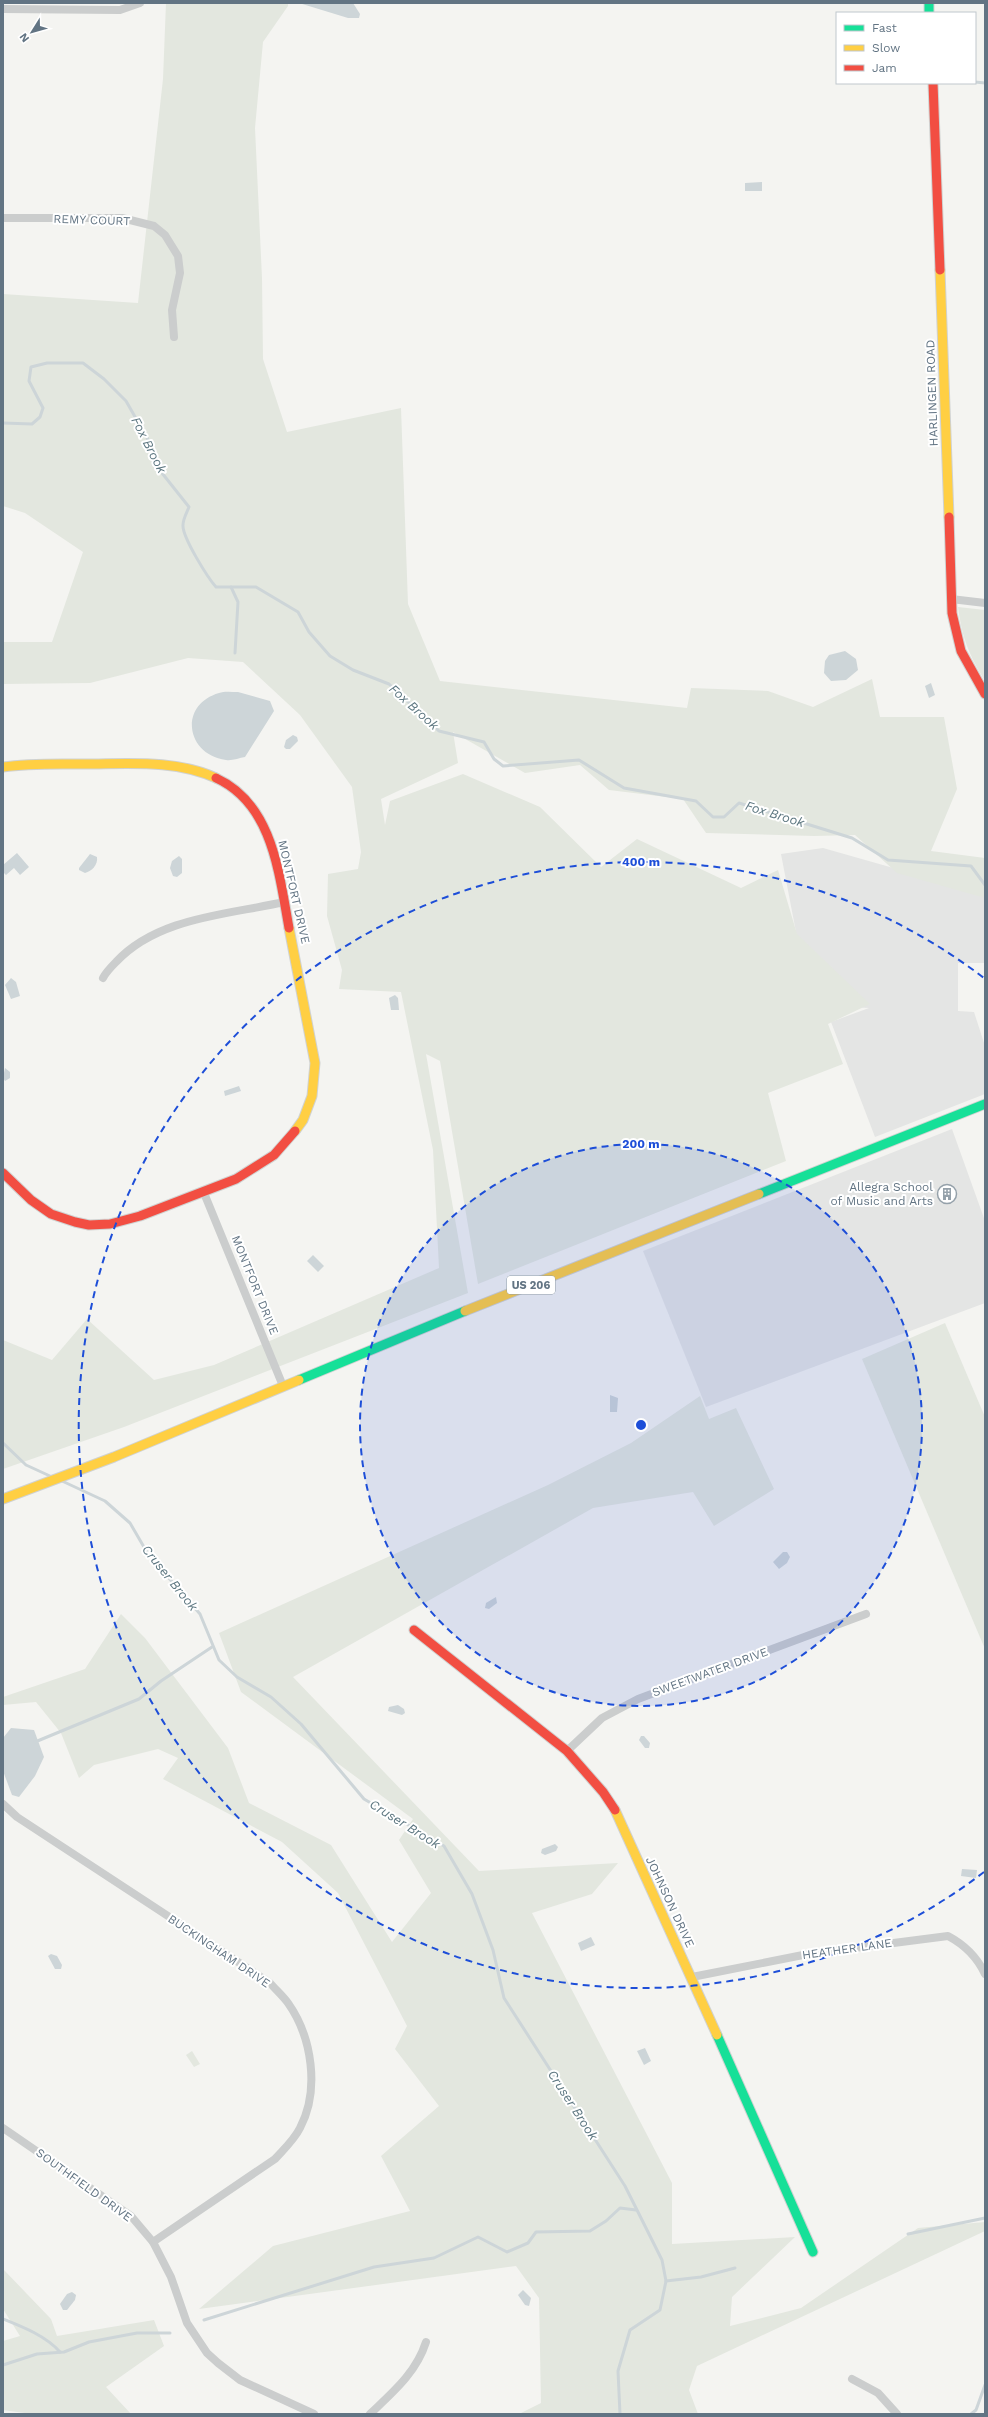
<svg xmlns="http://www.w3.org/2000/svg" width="988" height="2417" font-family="'Work Sans',sans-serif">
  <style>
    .built { fill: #e4e5e4 }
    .green { fill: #e3e7df }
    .water { fill: #cdd5d8 }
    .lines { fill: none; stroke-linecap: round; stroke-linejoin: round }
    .stream { stroke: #cdd5d8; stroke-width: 3 }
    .fast-casing { stroke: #d0d2d1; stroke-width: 11 }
    .slow-casing { stroke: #d0d2d1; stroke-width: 11 }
    .jam-casing { stroke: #d0d2d1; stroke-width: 11 }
    .street { stroke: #cbcdcd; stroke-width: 8 }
    .fast { stroke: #16e098; stroke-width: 9 }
    .slow { stroke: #ffcf43; stroke-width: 9 }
    .jam { stroke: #f24e42; stroke-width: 9 }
    .ring { fill: none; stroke: #1d4ed8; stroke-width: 2; stroke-dasharray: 7 5 }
    .labels { text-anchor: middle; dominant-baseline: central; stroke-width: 4; stroke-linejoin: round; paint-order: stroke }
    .shield { fill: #fff; stroke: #919ea8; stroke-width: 1 }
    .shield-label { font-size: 11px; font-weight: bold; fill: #627483 }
    .street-label { font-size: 12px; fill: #627483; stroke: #fff }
    .poi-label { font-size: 12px; fill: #627483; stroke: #fff; text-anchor: end }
    .water-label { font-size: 13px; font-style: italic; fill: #5d7781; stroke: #fff }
    .centre { fill: #1d4ed8; stroke: #fff; stroke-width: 2 }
    .ring-label { font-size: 12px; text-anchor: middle; font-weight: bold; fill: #1d4ed8; stroke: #fff; stroke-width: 4; stroke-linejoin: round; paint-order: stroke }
  </style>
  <rect width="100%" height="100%" fill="#f4f4f1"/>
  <!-- built -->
  <g class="built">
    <path d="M823 848 985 894V963H958V1011L974 1012 985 1046V1094L875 1137 831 1022 869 1008 810 1005 781 854Z"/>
    <path d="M952 1129 985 1221V1303L706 1407 643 1251Z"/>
  </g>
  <!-- green -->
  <g class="green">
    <path d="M166 3H288V6L263 42 255 128 262 278 263 359 287 432 401 408 408 604 440 681 687 708 691 688 768 691 813 707 872 679 880 717H944L957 789 931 851 985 858V898L897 873 855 835 814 836 706 833 683 799 609 790 580 765 525 773 453 732 458 763 381 799 385 825 390 801 463 774 540 807 601 867 637 839 741 888 778 870 797 934 870 1004 828 1024 843 1064 768 1093 786 1161 478 1284 440 1061 426 1054 468 1293 124 1427 3 1469V1340L52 1360 87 1319 154 1380 214 1365 439 1268 433 1150 401 992 339 989 342 970 327 916 328 874 358 869 361 852 352 787 300 715 243 662 188 658 90 683 3 684V642H52L83 552 25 513 3 506V294L138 303 163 79Z"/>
    <path d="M958 607 985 610V681C969 655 962 638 958 607Z"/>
    <path d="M945 1323 985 1417V1649L862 1359Z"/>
    <path d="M700 1396 709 1419 736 1408 774 1489 714 1526 693 1492 593 1508 293 1677 479 1871 618 1863 592 1894 532 1913 672 2183V2244L795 2237 732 2297 730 2326 801 2308 918 2228 985 2222V2231L697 2366 689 2390 698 2414H519L541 2403 539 2298 516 2266 199 2309 273 2246 410 2211 381 2156 439 2106 395 2049 407 2026 338 1893 282 1842 163 1779 178 1758 158 1749 94 1765 79 1778 61 1733 36 1702 3 1705V1697L85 1669 121 1614 145 1638 228 1748 249 1803 331 1845 392 1942 431 1893 399 1840 413 1819 241 1692 219 1633 548 1485 631 1443Z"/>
    <path d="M192 2051 200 2064 194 2067 186 2055Z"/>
    <path d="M3 2269 51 2319 57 2336 154 2320 164 2346 106 2387 131 2414H32L3 2410V2341L20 2336 3 2309Z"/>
  </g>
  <!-- water -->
  <g class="water">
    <path d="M299 3H353L360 14 359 18H348Z"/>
    <path d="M762 182V191H745V183Z"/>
    <path d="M845 651 856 659 858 670 846 680 831 681 824 673 825 661 829 655Z"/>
    <path d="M931 683 935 695 929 698 925 686Z"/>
    <path d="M238 692 270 701 274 711 245 757C239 758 232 761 226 760 186 755 178 705 219 693 224 691 232 692 238 692Z"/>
    <path d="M293 735 297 737 298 741 290 749H286L284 747 286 740Z"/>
    <path d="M17 853 29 867 20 875 14 868 6 875 3 872V865Z"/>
    <path d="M90 854 97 857C98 865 92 871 85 873L79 870V868Z"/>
    <path d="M179 856 182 859V873L177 877 173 876 170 868 172 861Z"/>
    <path d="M11 978 16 982 20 996 11 999 5 985Z"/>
    <path d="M395 995 398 998 399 1010H391L389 998Z"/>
    <path d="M5 1068 10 1072V1078L5 1081 3 1078Z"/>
    <path d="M239 1086 241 1091 225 1096 224 1091Z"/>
    <path d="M313 1255 324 1266 318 1272 307 1261Z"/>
    <path d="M610 1395 618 1398 617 1412H610Z"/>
    <path d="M783 1552H787L790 1557 787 1563 779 1569 773 1562Z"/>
    <path d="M496 1597 497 1603 489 1609 485 1608 486 1603Z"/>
    <path d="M398 1705 404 1709 405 1713 402 1715 388 1711 389 1707Z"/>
    <path d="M11 1728 34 1730 44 1757 35 1776 19 1797 12 1795 3 1771V1738Z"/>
    <path d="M641 1736H644L650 1743 649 1748H645L639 1740Z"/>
    <path d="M555 1844 558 1847 556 1851 545 1855 541 1853 542 1849Z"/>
    <path d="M962 1869 977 1870 976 1878 961 1876Z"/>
    <path d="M591 1937 595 1945 581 1951 578 1943Z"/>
    <path d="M51 1954 57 1956 62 1965 61 1969H55L48 1956Z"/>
    <path d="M645 2048 651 2061 644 2065 637 2051Z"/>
    <path d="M523 2290 531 2298 529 2306 525 2305 518 2295Z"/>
    <path d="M72 2292 76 2295 75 2300 67 2310H63L60 2304 67 2294Z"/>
  </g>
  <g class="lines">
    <!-- stream -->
    <g class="stream">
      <path d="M975 82 985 83"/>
      <path d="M3 423 32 424 40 417 43 408 29 381 31 367 47 363H83L104 379 126 401 150 443 158 468 189 507C187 512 183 519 183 525 182 537 208 578 216 587H256L298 612 309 632 330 656 353 670 389 684 439 731 484 742 494 759 503 766 579 760 624 788 696 801 713 817H724L739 803 852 838 888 860 971 866 985 885"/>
      <path d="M231 587 238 602 235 653"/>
      <path d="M3 1443 26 1465 50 1476"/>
      <path d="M62 1481 105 1501 130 1523 148 1554 200 1614 219 1660 237 1677 271 1697 301 1724 364 1799 444 1846 472 1894 493 1950 504 1998 625 2186 662 2260 666 2281 660 2310 630 2330 618 2371 620 2414"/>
      <path d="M35 1742 139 1699 161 1681 212 1647"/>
      <path d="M908 2234 985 2218"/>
      <path d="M666 2281 701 2277 735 2268"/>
      <path d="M3 2319C23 2327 46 2336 60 2352"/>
      <path d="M204 2320 374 2267 434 2258 478 2237 507 2252 528 2243 536 2232 590 2231 606 2221 620 2208 636 2210"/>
      <path d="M3 2365 37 2354 64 2352 89 2342 137 2333H170"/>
      <path d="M971 2414 976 2410 985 2385"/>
    </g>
    <!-- fast casing -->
    <g class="fast-casing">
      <g id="fast">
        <path d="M929 3V13"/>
        <path d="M759 1194 985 1104"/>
        <path d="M299 1380 465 1311"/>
        <path d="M717 2035 813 2252"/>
      </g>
    </g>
    <!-- slow casing -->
    <g class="slow-casing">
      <g id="slow">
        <path d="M940 270 949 517"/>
        <path d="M3 767C30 763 56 764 83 764 127 764 175 759 216 778"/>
        <path d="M289 928 315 1063 312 1096 303 1120 295 1131"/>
        <path d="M465 1311 759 1194"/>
        <path d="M3 1499 114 1457 299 1380"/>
        <path d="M615 1810 717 2035"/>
      </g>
    </g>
    <!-- jam casing -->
    <g class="jam-casing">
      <g id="jam">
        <path d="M933 83 940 270"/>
        <path d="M949 517 952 613 961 651 985 694"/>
        <path d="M216 778C273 804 279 874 289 928"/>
        <path d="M3 1173 31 1200 51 1214 75 1222 89 1225 110 1224 140 1216 236 1179 274 1155 295 1131"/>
        <path d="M414 1630 567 1751 603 1792 615 1810"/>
      </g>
    </g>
    <!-- street -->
    <g class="street">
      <path d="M3 9 120 10 140 3"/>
      <path d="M3 218H122L154 226 165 235 178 256 180 273 172 310 174 337"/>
      <path d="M951 599 985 603"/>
      <path d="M103 978C106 972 111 967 116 962 158 917 227 915 284 902"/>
      <path d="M204 1193 283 1386"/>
      <path d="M567 1751 602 1718 638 1699 866 1614"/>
      <path d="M3 1804 17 1817 270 1983C276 1990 283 1996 288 2003 312 2037 320 2090 300 2128 294 2140 284 2149 275 2159L153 2242"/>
      <path d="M692 1977 808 1954 948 1936C965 1945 977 1957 985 1974"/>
      <path d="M3 2128 131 2216 153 2242 171 2277 187 2323 207 2353 218 2363 240 2380 314 2414"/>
      <path d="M852 2379 878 2393 897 2414"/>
      <path d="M370 2414C393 2392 416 2373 426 2342"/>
    </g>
    <!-- fast -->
    <use href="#fast" class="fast"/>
    <!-- slow -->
    <use href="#slow" class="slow"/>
    <!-- jam -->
    <use href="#jam" class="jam"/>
  </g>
  <!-- distance rings -->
  <circle cx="641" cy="1425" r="281" fill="#1d4ed8" fill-opacity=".12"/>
  <g class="ring">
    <circle cx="641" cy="1425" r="281"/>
    <path d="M984 1872A563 563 0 1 1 984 978"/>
  </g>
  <!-- icons -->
  <defs>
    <g id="building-ring" transform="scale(1)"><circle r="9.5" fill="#fff" stroke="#95a1aa" stroke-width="1.5"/><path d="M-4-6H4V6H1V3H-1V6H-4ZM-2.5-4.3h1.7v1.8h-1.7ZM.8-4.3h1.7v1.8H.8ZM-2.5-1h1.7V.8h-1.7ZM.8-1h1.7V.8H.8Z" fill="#95a1aa"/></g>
  </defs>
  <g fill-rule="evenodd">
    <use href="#building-ring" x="947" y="1194"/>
  </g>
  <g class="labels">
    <!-- shield labels -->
    <rect class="shield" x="507" y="1276" width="48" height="18" rx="3"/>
    <g class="shield-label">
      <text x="531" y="1285">US 206</text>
    </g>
    <!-- street labels -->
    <g class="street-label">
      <text transform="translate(92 220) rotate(2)">REMY COURT</text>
      <text transform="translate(932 393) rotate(-92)">HARLINGEN ROAD</text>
      <text transform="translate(294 892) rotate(77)">MONTFORT DRIVE</text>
      <text transform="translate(255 1285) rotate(68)">MONTFORT DRIVE</text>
      <text transform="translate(710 1672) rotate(-20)">SWEETWATER DRIVE</text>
      <text transform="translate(670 1902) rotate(65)">JOHNSON DRIVE</text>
      <text transform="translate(847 1949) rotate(-8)">HEATHER LANE</text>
      <text transform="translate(219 1951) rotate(34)">BUCKINGHAM DRIVE</text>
      <text transform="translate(84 2185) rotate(36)">SOUTHFIELD DRIVE</text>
    </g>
    <!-- poi labels -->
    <g class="poi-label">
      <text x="933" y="1187">Allegra School<tspan x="933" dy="14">of Music and Arts</tspan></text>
    </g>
    <!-- water labels -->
    <g class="water-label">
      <text transform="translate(149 445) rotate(63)">Fox Brook</text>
      <text transform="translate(414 707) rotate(42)">Fox Brook</text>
      <text transform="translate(775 814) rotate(17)">Fox Brook</text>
      <text transform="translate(170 1578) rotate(51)">Cruser Brook</text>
      <text transform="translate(405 1824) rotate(32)">Cruser Brook</text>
      <text transform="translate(573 2105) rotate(57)">Cruser Brook</text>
    </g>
  </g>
  <circle cx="641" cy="1425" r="6" class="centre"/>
  <g class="ring-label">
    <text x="641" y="866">400 m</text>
    <text x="641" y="1148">200 m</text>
  </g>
  <!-- border -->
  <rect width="988" height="2417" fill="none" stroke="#627483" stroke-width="8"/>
  <!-- legend -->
  <rect x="836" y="12" width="140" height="72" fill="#ffffff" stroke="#c0c7cd"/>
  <rect x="844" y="25" width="20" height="6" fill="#16e098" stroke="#c0c7cd"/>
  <text x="872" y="32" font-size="12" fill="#627483">Fast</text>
  <rect x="844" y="45" width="20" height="6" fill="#ffcf43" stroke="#c0c7cd"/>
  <text x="872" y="52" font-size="12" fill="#627483">Slow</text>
  <rect x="844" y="65" width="20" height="6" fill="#f24e42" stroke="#c0c7cd"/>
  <text x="872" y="72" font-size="12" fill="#627483">Jam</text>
  <!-- north arrow -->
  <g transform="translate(32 32) rotate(233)" stroke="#ffffff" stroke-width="3" paint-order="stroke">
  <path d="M0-3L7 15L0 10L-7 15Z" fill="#627483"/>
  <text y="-6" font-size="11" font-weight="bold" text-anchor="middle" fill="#627483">N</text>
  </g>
</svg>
